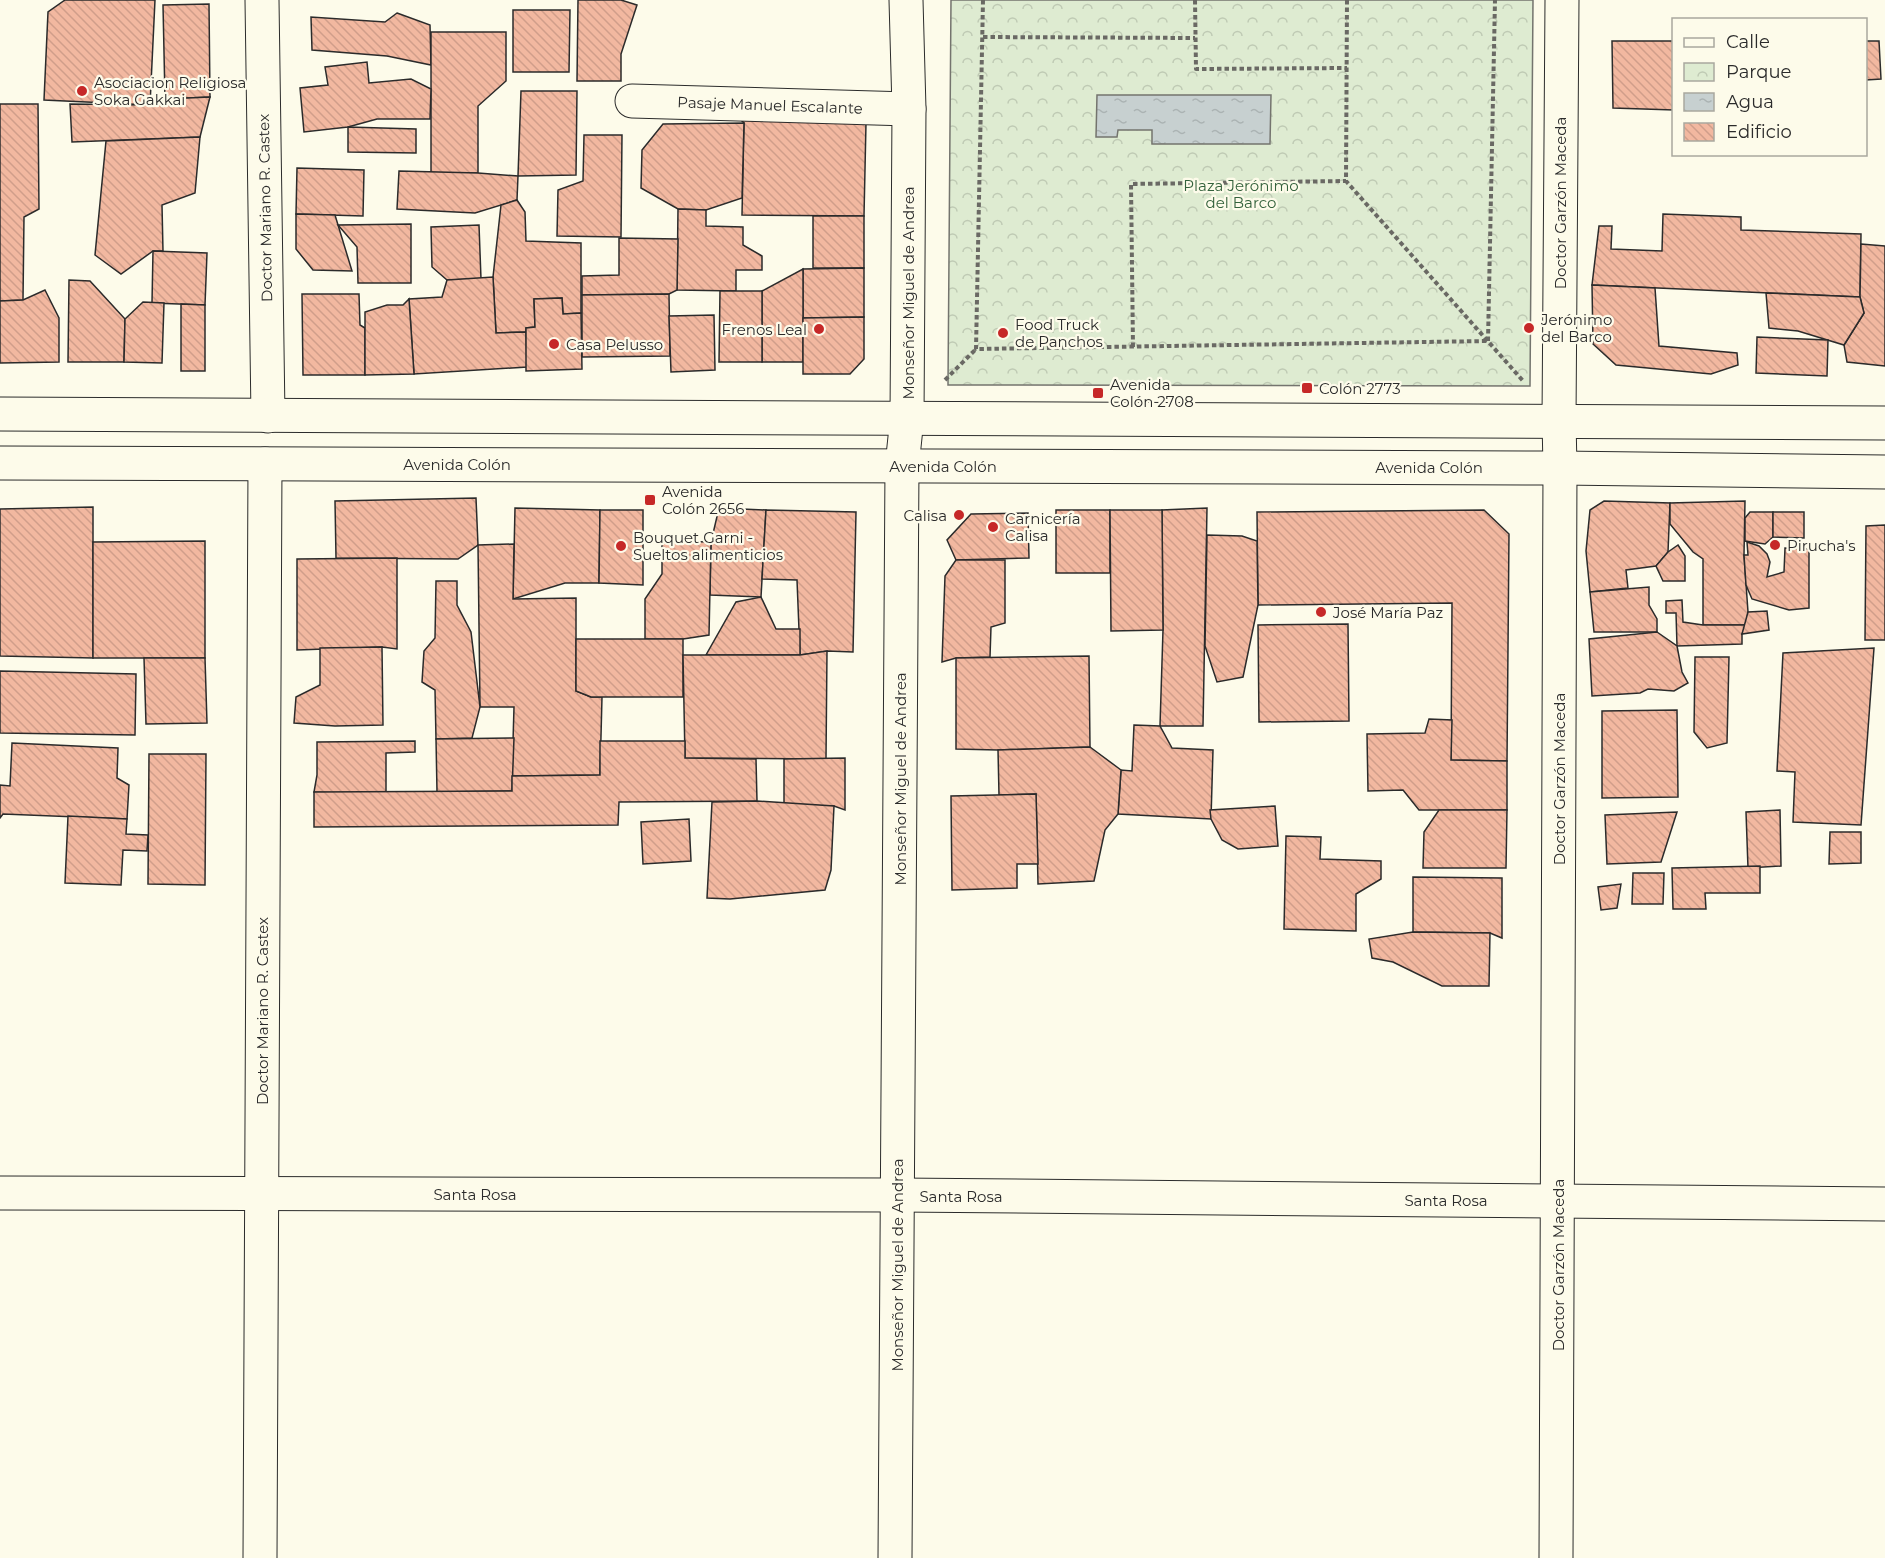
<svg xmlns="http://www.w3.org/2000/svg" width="1885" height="1558" font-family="Montserrat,sans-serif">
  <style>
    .park { fill: url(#park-crowns); stroke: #74746e; stroke-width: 1.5 }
    .water { fill: url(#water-ripples); stroke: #74746e; stroke-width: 1.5 }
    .building { fill: url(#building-back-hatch); stroke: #2b2b2b; stroke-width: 1.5 }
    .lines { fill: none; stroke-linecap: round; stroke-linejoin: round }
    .street-casing { stroke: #2b2b2b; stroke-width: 35 }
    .secondary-casing { stroke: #2b2b2b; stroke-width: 35 }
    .primary-casing { stroke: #2b2b2b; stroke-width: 35 }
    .path { stroke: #6a6964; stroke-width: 4; stroke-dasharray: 4.5 3; stroke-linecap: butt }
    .street { stroke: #fdfbea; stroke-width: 33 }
    .secondary { stroke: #fdfbea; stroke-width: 33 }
    .primary { stroke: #fdfbea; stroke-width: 33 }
    .poi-dot { fill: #c62828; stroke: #fdfbea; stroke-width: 2 }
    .labels { text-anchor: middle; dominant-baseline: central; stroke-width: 4.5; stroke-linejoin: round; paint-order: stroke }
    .poi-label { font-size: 15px; fill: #2b2b2b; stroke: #fdfbea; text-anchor: start }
    .street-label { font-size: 15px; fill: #2b2b2b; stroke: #fdfbea }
    .park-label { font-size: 15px; fill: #34623c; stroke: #fdfbea }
  </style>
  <defs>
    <pattern id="park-crowns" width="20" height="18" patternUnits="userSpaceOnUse" patternTransform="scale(1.5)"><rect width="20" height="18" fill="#deebd1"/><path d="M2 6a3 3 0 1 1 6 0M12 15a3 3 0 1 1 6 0" fill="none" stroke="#bfcab4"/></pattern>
    <pattern id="water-ripples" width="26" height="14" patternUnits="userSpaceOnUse" patternTransform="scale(1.5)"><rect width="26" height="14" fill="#c7d0d0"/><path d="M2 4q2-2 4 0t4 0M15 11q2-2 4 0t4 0" fill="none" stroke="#abb3b3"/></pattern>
    <pattern id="building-back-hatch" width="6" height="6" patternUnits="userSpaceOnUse" patternTransform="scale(1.5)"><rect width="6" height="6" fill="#f2b8a0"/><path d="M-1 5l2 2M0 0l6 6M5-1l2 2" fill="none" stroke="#d09e8a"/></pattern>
  </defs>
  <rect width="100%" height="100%" fill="#fdfbea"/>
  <!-- park -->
  <path class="park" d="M951 0H1533L1530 386 948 385Z"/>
  <!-- water -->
  <path class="water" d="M1097 95H1271L1270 144H1152V130H1118L1117 137H1096Z"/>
  <!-- building -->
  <g class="building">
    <path d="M65 0H155L150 105 44 100 48 12Z"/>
    <path d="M578 0H621L637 5 621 54V81H577Z"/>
    <path d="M209 4 210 97 165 99 163 5Z"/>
    <path d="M513 10H570L569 72H513Z"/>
    <path d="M397 13 430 25 431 65 387 56 312 50 311 17 385 22Z"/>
    <path d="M431 32H506V81L478 106V173H431Z"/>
    <path d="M1612 41H1674V110L1613 108Z"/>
    <path d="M1866 41H1879L1881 79 1866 80Z"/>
    <path d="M367 62 369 83 411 79 431 89 430 119H377L348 127 304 132 300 88 328 85 325 67Z"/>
    <path d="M521 91H577L576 175 518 176Z"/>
    <path d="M210 97 200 137 72 142 70 104 150 105 165 99Z"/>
    <path d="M0 104H38L39 209 24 217 23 300 0 301Z"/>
    <path d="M741 120 866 123 864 216 742 215 744 123Z"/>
    <path d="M744 123 742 198 706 210 678 209 641 188 642 150 663 124Z"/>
    <path d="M348 127 416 129V153L348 152Z"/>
    <path d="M584 135H622L621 237 557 236 558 190 583 181Z"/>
    <path d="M200 137 195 193 162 205 163 251H153L121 274 95 255 106 141Z"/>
    <path d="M297 168 364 170 363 216 296 214Z"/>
    <path d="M399 171 478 173 518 176 517 200 475 213 397 209Z"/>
    <path d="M517 200 525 212 526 241 581 243V313L563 314 562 298 534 299 535 327 526 328V332L496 333 493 277 501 205Z"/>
    <path d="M678 209 706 210V226L743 227V245L762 256V270H736V291L677 290Z"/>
    <path d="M296 214 335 215 352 271 313 270 296 249Z"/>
    <path d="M1663 214 1741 217V230L1861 234 1860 297 1592 285 1599 226H1612L1611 249 1662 251Z"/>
    <rect x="813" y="216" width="51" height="52"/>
    <path d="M411 224V283H358L357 247 338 225Z"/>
    <path d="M479 225 481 279 447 280 432 267 431 227Z"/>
    <path d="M619 238 678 239 677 290 669 294 582 295V276L619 275Z"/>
    <path d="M1861 244 1885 246V366L1847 362 1844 345 1864 313 1860 297Z"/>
    <path d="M153 251 207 253 205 305 152 303Z"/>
    <path d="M864 268V317L803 318V269Z"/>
    <path d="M803 269V362H762V291Z"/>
    <path d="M493 277 496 333 526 332 527 367 414 374 409 299 442 297 447 280Z"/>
    <path d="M69 280 90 281 125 319 124 362H68Z"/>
    <path d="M1592 285 1655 288 1659 346 1737 353 1738 365 1711 374 1616 365 1593 344Z"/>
    <path d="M45 290 59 318V362L0 363V301L23 300Z"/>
    <path d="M720 291H762V362H719Z"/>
    <path d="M1766 293 1860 297 1864 313 1844 345 1798 331 1769 328Z"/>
    <path d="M302 294H359L360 325 365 328V375H303Z"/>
    <path d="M669 294 670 356 582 357V295Z"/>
    <path d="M562 298 563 314 581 313 582 369 526 371V328L535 327 534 299Z"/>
    <path d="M409 299 414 374 365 375V312L387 305H403Z"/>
    <path d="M143 302 164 303 162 363 124 362 125 319Z"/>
    <path d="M181 304 205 305V371H181Z"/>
    <path d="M714 315 715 370 671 372 669 316Z"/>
    <path d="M864 317V359L850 374H803V318Z"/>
    <path d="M1757 337 1828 340 1827 376 1756 373Z"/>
    <path d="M476 498 478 545 458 559 336 558 335 501Z"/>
    <path d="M1604 501 1670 503 1668 552 1656 566 1626 570 1628 588 1590 592 1586 551 1590 510Z"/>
    <path d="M1745 501 1744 555 1748 612 1746 625H1703V559L1693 552 1670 524V503Z"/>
    <path d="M93 507V658L0 656V509Z"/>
    <path d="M515 508 600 510 599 583H565L513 599Z"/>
    <path d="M719 508 766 510 761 597 710 595 711 542Z"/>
    <path d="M1207 508 1203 726H1160L1163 630 1162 510Z"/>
    <path d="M600 510H643V585L599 583Z"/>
    <path d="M766 510 856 512 853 652 827 651 800 655 797 580 762 579Z"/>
    <rect x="1056" y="510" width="54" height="63"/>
    <path d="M1110 510H1162L1163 630 1111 631Z"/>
    <path d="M1484 510 1509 534 1507 761 1451 760 1452 603 1258 605 1257 512Z"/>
    <path d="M1750 512H1773V537L1765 544 1745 541V518Z"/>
    <path d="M1773 512H1804V538L1773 537Z"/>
    <path d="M1028 513 1029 558 956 560 947 540 971 514Z"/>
    <path d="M1885 525V640H1865L1866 526Z"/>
    <path d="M1207 535 1242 536 1257 541 1258 605 1243 677 1217 682 1205 646Z"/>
    <path d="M205 541V658H93V542Z"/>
    <path d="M662 541 711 542 709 635 683 639H645V599L662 574Z"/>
    <path d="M1747 542 1759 546 1767 554 1770 562 1767 577 1784 572 1785 548 1809 549V608L1789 610 1752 599 1746 585 1744 555H1748Z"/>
    <path d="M514 544 513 599 576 598V691L591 697H602L600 775 512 776 514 707H480L478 545Z"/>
    <path d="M1678 545 1685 556V581H1663L1656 566 1668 552Z"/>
    <path d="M397 558V649L382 647 297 650V559Z"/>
    <path d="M956 560H1005V623L991 627 990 657 956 658 942 662 945 576Z"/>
    <path d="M436 581H457V605L471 632 480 707 472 738 436 739 435 690 422 682 424 651 435 638Z"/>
    <path d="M1649 587V605L1657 619V632H1594L1590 592Z"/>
    <path d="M761 597 776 629H800V655H706L736 602Z"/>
    <path d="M1682 600 1683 622 1703 625H1746L1742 634V644L1677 646 1676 613H1666V601Z"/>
    <path d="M1767 611 1769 630 1742 634 1748 612Z"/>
    <path d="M1348 624 1349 721 1259 722 1258 625Z"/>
    <path d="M1657 632 1677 646 1682 672 1688 683 1674 691 1648 689 1640 693 1592 696 1589 639Z"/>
    <path d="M576 639H683V697H591L576 691Z"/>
    <path d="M382 647 383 725 335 726 294 723 296 697 320 685V648Z"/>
    <path d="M1874 648 1861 825 1793 822 1795 772 1777 771 1783 653Z"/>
    <path d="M827 651 826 759 685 758 683 655H800Z"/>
    <path d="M1089 656 1090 747 998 750 956 749V658Z"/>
    <path d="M1695 657H1729L1727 743 1707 748 1694 732Z"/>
    <path d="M144 658H205L207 723 146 724Z"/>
    <path d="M0 671 136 674 135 735 0 733Z"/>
    <path d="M1677 710 1678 797 1602 798V711Z"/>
    <path d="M1429 719 1452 720 1451 760 1507 761V810H1419L1403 790 1368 791 1367 734 1425 733Z"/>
    <path d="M1134 725 1160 726 1172 748 1213 750 1211 819 1118 814 1121 770 1132 771Z"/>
    <path d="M514 738 512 791 437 792 436 739Z"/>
    <path d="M415 741V752L386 753V795L314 792 317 775V742Z"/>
    <path d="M600 741H685V758L756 759 757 801 619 802 618 825 314 827V792L512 791V776L600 775Z"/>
    <path d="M12 743 118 748 117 778 129 785 127 819 3 814 0 818V785L10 786Z"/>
    <path d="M1090 747 1121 770 1118 814 1105 830 1094 881 1038 884 1036 794 999 795 998 750Z"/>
    <path d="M149 754H206L205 885 148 884Z"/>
    <path d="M845 758V810L834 806 784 805V759Z"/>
    <path d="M1036 794 1038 864H1017V888L952 890 951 796Z"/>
    <path d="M757 801 834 806 831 870 825 890 730 899 707 898 712 802Z"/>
    <path d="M1275 806 1278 846 1238 849 1222 840 1211 819 1210 810Z"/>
    <path d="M1439 810H1507L1506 868H1423L1424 832Z"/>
    <path d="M1780 810 1781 866 1748 868 1746 812Z"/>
    <path d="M1677 812 1661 862 1607 864 1605 815Z"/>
    <path d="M68 816 127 819 126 834 148 835 147 851 123 850 121 885 65 883Z"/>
    <path d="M689 819 691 861 643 864 641 822Z"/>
    <path d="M1830 832H1861V863L1829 864Z"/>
    <path d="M1286 836 1321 837 1320 859 1381 861V879L1356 894V931L1284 929Z"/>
    <path d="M1760 866V893H1705L1706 909H1673L1672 868Z"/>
    <path d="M1633 873H1664L1663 904H1632Z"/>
    <path d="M1413 877 1502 878V938L1490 933 1413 932Z"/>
    <path d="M1621 884 1617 908 1601 910 1598 887Z"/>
    <path d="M1413 932 1490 933 1489 986H1442L1393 962 1372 958 1369 939Z"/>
  </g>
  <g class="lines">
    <!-- street casing -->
    <g class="street-casing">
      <g id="street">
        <path d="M262 0 268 416"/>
        <path d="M632 101 909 109"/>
        <path d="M0 1193 897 1195 1885 1204"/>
        <path d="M260 1558 265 464"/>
        <path d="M1556 1558 1560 468 1559 420 1562 0"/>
      </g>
    </g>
    <!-- secondary casing -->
    <g class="secondary-casing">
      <path id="secondary" d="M895 1558 902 466 907 418 909 109 906 0"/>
    </g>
    <!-- primary casing -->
    <g class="primary-casing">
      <g id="primary">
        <path d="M0 414 1885 423"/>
        <path d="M0 463 1560 468 1885 472"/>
      </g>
    </g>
    <!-- path -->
    <g class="path">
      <path d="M983 0 976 349 1488 341"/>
      <path d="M1195 0 1196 69 1347 68"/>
      <path d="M1347 0 1346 181 1524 382"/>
      <path d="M983 37 1195 38"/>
      <path d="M1488 341 1495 0"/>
      <path d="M1133 347 1131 184 1346 181"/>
      <path d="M945 380 976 349"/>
    </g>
    <!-- street -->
    <use href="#street" class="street"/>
    <!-- secondary -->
    <use href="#secondary" class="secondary"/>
    <!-- primary -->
    <use href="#primary" class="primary"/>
  </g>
  <!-- markers -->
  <g class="poi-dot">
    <circle cx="82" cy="91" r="6"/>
    <circle cx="1529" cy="328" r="6"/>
    <circle cx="819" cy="329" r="6"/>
    <circle cx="1003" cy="333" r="6"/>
    <circle cx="554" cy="344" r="6"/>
    <rect x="1301" y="382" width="12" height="12" rx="3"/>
    <rect x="1092" y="387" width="12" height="12" rx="3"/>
    <rect x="644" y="494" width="12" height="12" rx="3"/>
    <circle cx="959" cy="515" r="6"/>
    <circle cx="993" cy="527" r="6"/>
    <circle cx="1775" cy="545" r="6"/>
    <circle cx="621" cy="546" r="6"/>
    <circle cx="1321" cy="612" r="6"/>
  </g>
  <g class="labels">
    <!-- poi labels -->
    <g class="poi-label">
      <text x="94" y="82">Asociacion Religiosa<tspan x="94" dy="17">Soka Gakkai</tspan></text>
      <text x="1541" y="319">Jerónimo<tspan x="1541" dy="17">del Barco</tspan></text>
      <text x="1015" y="324">Food Truck<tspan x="1015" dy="17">de Panchos</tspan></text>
      <text x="807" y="329" text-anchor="end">Frenos Leal</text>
      <text x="566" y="344">Casa Pelusso</text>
      <text x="1110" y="384">Avenida<tspan x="1110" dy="17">Colón 2708</tspan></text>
      <text x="1319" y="388">Colón 2773</text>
      <text x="662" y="491">Avenida<tspan x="662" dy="17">Colón 2656</tspan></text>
      <text x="947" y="515" text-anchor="end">Calisa</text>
      <text x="1005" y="518">Carnicería<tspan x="1005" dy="17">Calisa</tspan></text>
      <text x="633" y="537">Bouquet Garni -<tspan x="633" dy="17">Sueltos alimenticios</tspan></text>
      <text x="1787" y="545">Pirucha's</text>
      <text x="1333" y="612">José María Paz</text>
    </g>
    <!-- street labels -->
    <g class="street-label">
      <text transform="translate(770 105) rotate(2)">Pasaje Manuel Escalante</text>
      <text transform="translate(1560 203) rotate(-90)">Doctor Garzón Maceda</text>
      <text transform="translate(265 208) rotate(-91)">Doctor Mariano R. Castex</text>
      <text transform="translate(908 293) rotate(-90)">Monseñor Miguel de Andrea</text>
      <text x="457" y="464">Avenida Colón</text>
      <text x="943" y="466">Avenida Colón</text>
      <text x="1429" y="467">Avenida Colón</text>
      <text transform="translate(900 779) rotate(-90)">Monseñor Miguel de Andrea</text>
      <text transform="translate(1559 779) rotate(-90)">Doctor Garzón Maceda</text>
      <text transform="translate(262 1011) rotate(-90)">Doctor Mariano R. Castex</text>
      <text x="475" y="1194">Santa Rosa</text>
      <text x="961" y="1196">Santa Rosa</text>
      <text x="1446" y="1200">Santa Rosa</text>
      <text transform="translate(897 1265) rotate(-90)">Monseñor Miguel de Andrea</text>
      <text transform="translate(1558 1265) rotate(-90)">Doctor Garzón Maceda</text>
    </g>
    <!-- park labels -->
    <g class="park-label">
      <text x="1241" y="185">Plaza Jerónimo<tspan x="1241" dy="17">del Barco</tspan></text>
    </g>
  </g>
  <!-- legend -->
  <rect x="1672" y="18" width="195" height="138" fill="#fdfbea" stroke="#a9a89e" stroke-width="1.5"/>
  <rect x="1684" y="38" width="30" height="9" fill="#fdfbea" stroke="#a9a89e" stroke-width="1.5"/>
  <text x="1726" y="48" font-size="18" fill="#2b2b2b">Calle</text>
  <rect x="1684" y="63" width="30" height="18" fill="url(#park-crowns)" stroke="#a9a89e" stroke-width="1.5"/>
  <text x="1726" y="78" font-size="18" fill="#2b2b2b">Parque</text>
  <rect x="1684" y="93" width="30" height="18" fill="url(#water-ripples)" stroke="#a9a89e" stroke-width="1.5"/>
  <text x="1726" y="108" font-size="18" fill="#2b2b2b">Agua</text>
  <rect x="1684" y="123" width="30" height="18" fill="url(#building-back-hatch)" stroke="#a9a89e" stroke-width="1.5"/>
  <text x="1726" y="138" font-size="18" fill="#2b2b2b">Edificio</text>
</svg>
